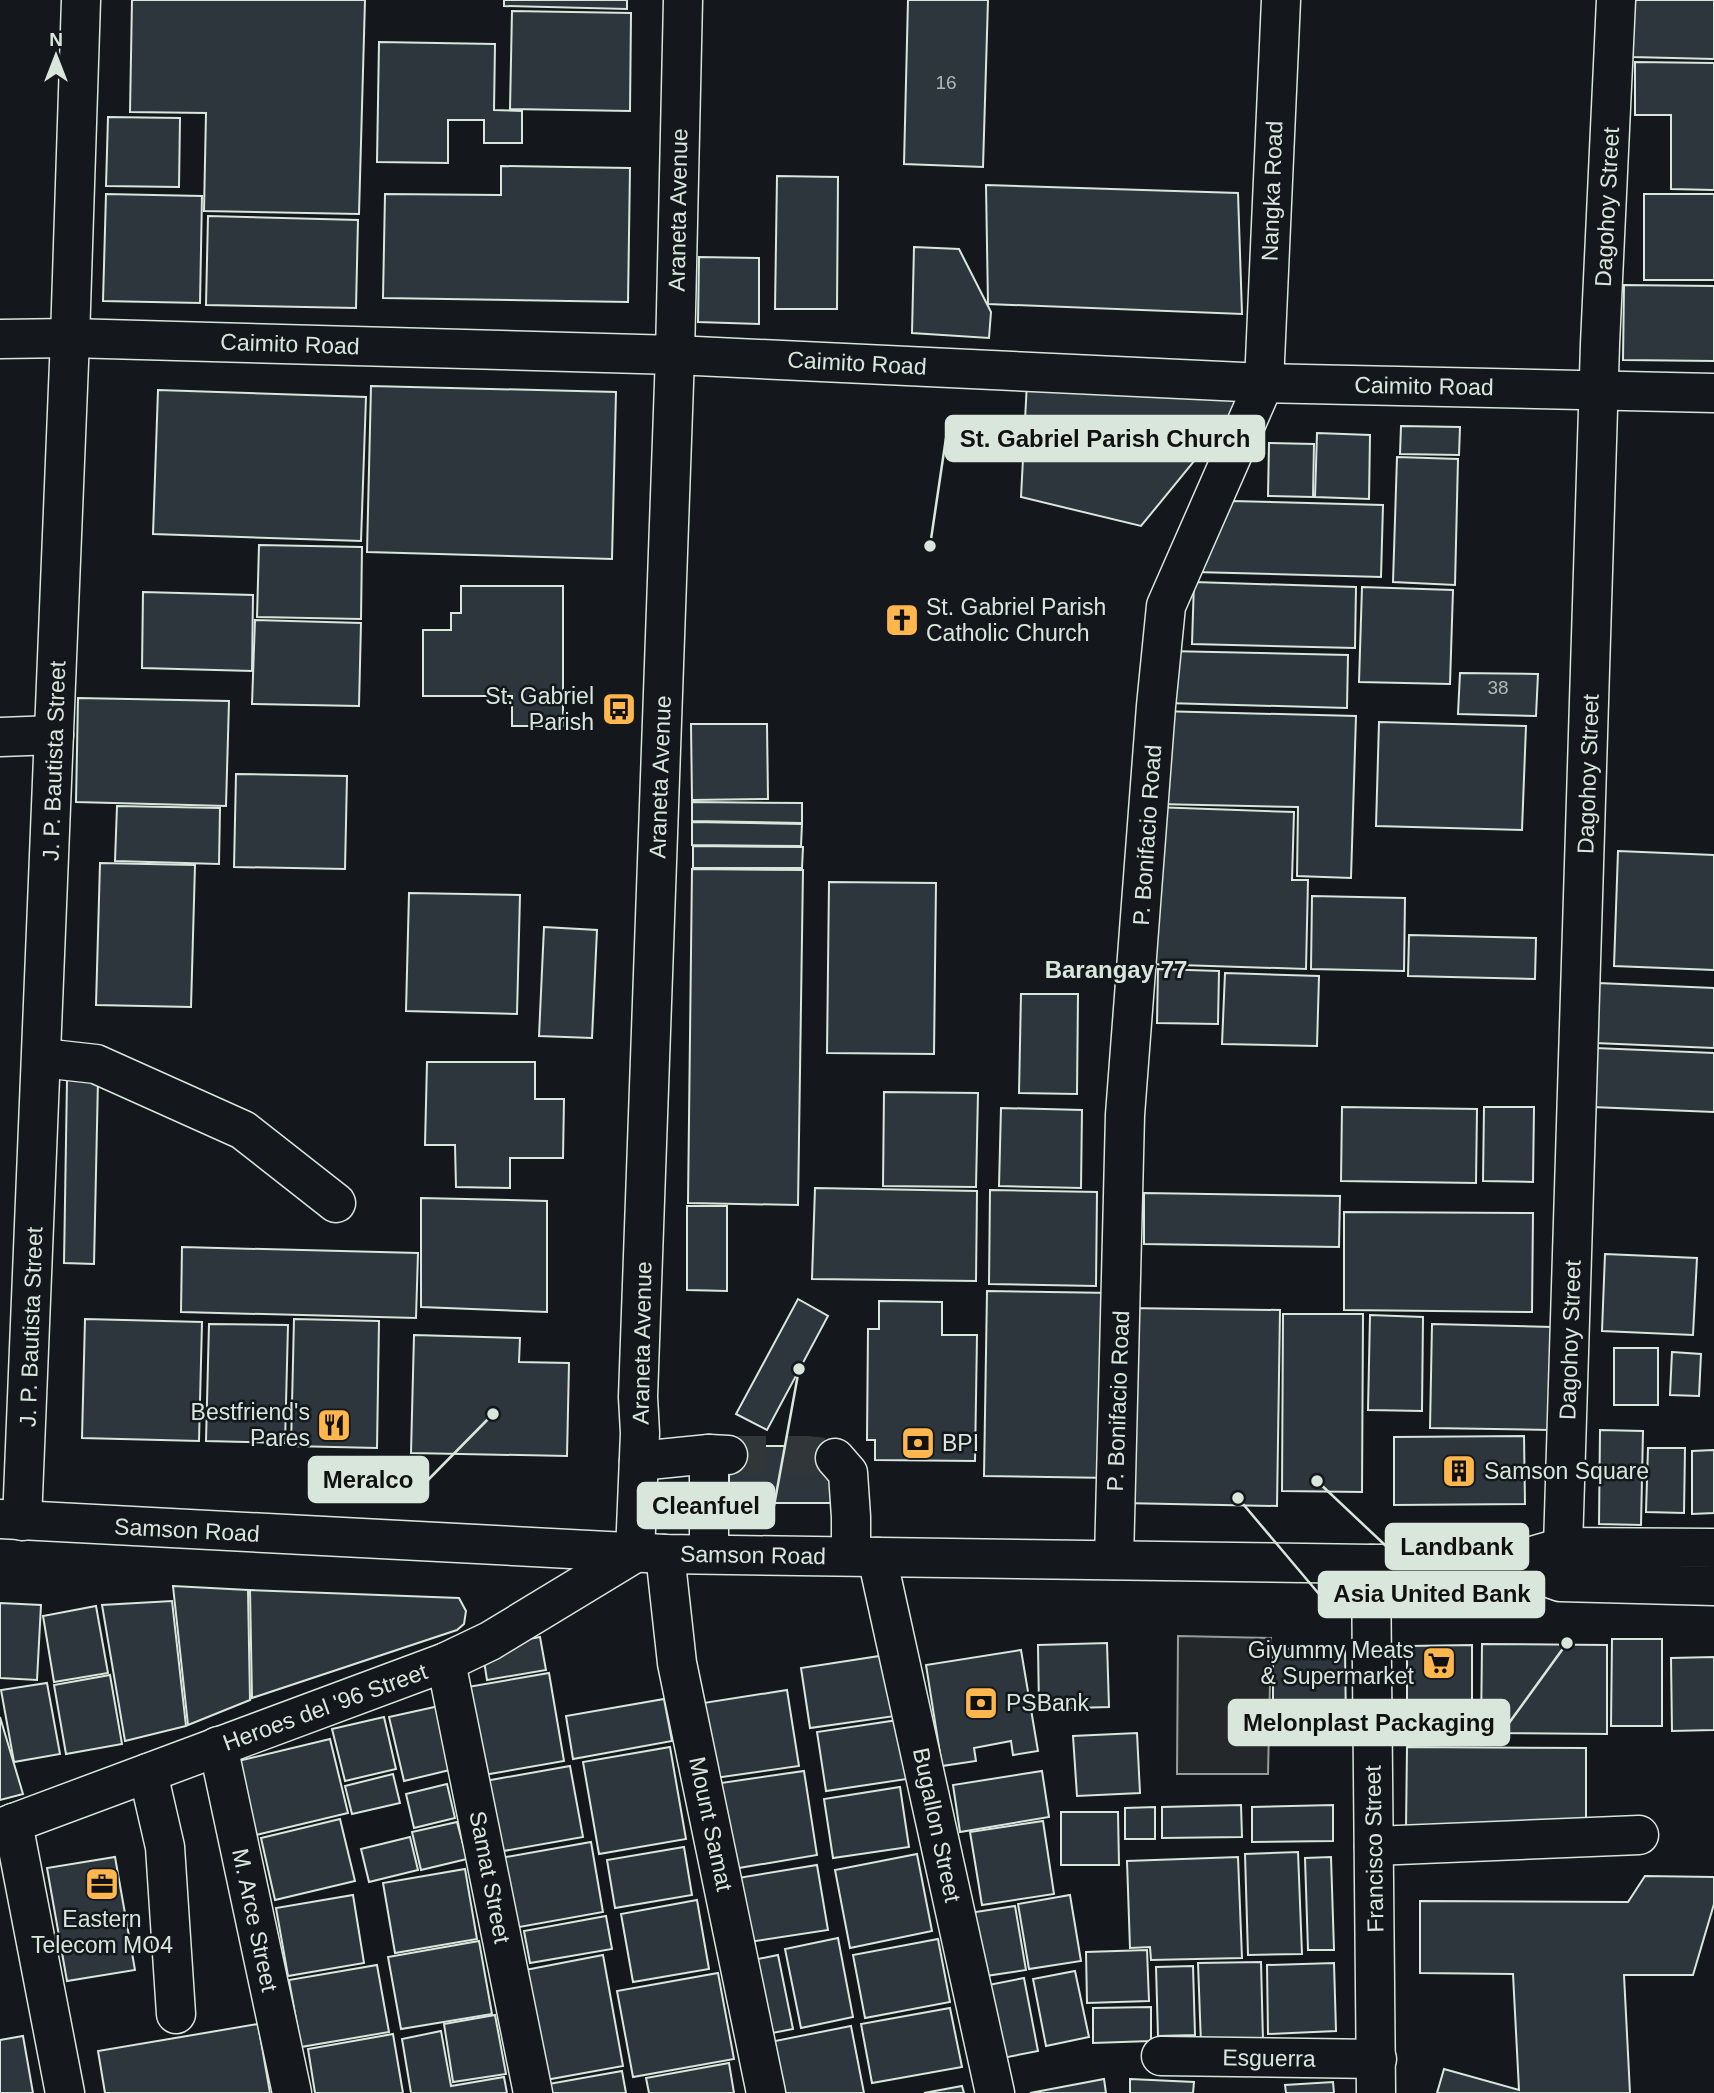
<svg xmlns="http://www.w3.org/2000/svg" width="1714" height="2093" font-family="Arial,sans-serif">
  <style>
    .parking { fill: #24282b; stroke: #939e99; stroke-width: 2 }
    .building { fill: #2c363c; stroke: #d8e6dc; stroke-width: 2 }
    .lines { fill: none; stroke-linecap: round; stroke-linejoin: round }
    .minor-tunnel { stroke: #313739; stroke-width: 38; stroke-dasharray: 38 19; stroke-linecap: butt }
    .minor-casing { stroke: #d8e6dc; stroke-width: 41 }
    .highway-casing { stroke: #d8e6dc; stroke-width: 41 }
    .minor { stroke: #14181c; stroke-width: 38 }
    .highway { stroke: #14181c; stroke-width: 38 }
    .labels { text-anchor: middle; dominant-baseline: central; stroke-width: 5; stroke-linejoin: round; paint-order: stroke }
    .number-label { font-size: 19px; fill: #adbab4 }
    .street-label { font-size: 23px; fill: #d8e6dc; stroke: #14181c }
    .poi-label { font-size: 23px; fill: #d8e6dc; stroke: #14181c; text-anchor: start }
    .neighbourhood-label { font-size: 24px; font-weight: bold; fill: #d8e6dc; stroke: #14181c }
    .leader { fill: none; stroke: #d8e6dc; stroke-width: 2.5 }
    .callout-dot { fill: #d8e6dc; stroke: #14181c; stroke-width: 2.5 }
    .callout { fill: #d8e6dc; stroke: #d8e6dc; stroke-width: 2.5 }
    .callout-label { font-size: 24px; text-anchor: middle; font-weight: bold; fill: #111 }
  </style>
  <rect width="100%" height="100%" fill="#14181c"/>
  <!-- parking -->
  <path class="parking" d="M1178 1636 1271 1638 1268 1774H1177Z"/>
  <!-- building -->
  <g class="building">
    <path d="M132 0H365L359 214 204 211 206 113 130 112Z"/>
    <path d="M504 0H627V9L504 6Z"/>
    <path d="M908 0H988L983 167 904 164Z"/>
    <path d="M1634 0H1714V59L1632 57Z"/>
    <path d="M512 11 631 13 630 111 510 109Z"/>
    <path d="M379 42 495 44 494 110 522 111V143H484V120H448V163L377 162Z"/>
    <path d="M1635 62 1714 63V190L1671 189V115H1635Z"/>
    <path d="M108 117 180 118 179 187 106 186Z"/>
    <path d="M501 166 630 168 628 302 383 298 385 194 501 195Z"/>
    <path d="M777 176 838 177 837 309H775Z"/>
    <path d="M986 185 1238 193 1242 314 988 304Z"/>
    <path d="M106 194 202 196 200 303 103 301Z"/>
    <rect x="1644" y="194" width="70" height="86"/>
    <path d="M208 216 358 220 356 308 206 305Z"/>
    <path d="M914 247 959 249 991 312 989 338 912 333Z"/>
    <path d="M699 257 759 258V324L698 322Z"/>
    <path d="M1624 285 1714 286V361L1623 360Z"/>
    <path d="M1027 382 1249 394 1141 526 1021 497Z"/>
    <path d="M371 386 616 392 612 559 367 552Z"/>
    <path d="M158 390 366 397 361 541 153 534Z"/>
    <path d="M1401 426 1460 427 1459 455 1400 454Z"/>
    <path d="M1317 433 1370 435 1369 499 1315 497Z"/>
    <path d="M1269 443 1314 444 1313 497 1268 496Z"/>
    <path d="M1397 457 1458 459 1455 585 1393 582Z"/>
    <path d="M1232 501 1383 505 1381 577 1195 572Z"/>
    <path d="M259 545 362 547 361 619 257 617Z"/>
    <path d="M1194 582 1356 587 1355 648 1192 644Z"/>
    <path d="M461 586H563V726H512V696H423V630H451V613H461Z"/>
    <path d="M1362 587 1453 590 1450 684 1359 682Z"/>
    <path d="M143 592 253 595 252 671 142 668Z"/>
    <path d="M255 620 361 623 359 706 252 704Z"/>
    <path d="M1167 651 1348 655 1347 708 1166 703Z"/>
    <path d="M1460 673 1538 674 1536 716 1458 714Z"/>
    <path d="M78 698 229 701 226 806 76 802Z"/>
    <path d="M1158 711 1356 716 1351 878 1297 876 1298 807 1156 804Z"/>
    <path d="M1379 722 1526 726 1522 830 1376 826Z"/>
    <path d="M691 724H767L768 799 692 800Z"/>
    <path d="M236 774 347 776 345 869 234 867Z"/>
    <path d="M692 802 802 803V823L692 821Z"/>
    <path d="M117 806 220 808 219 864 115 861Z"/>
    <path d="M1153 807 1294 812 1292 880H1308L1306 969 1149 964Z"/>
    <path d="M692 822 802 824 801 846 692 845Z"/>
    <path d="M693 846 803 847 802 868H693Z"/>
    <path d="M1618 851 1714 855V970L1614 966Z"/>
    <path d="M100 863 195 865 191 1007 96 1005Z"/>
    <path d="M692 869 803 870 798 1205 688 1203Z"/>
    <path d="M829 882 936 883 934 1054 827 1053Z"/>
    <path d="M409 893 520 895 517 1014 406 1011Z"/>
    <path d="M1312 896 1405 898 1404 971 1311 969Z"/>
    <path d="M544 927 597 930 592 1038 539 1036Z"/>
    <path d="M1409 935 1536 938 1535 979 1408 976Z"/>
    <path d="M1158 969 1219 971 1218 1024 1157 1023Z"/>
    <path d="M1225 973 1319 976 1317 1046 1222 1044Z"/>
    <path d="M1598 983 1714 988V1048L1595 1043Z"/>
    <path d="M1021 994H1078L1077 1094 1019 1093Z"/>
    <path d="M1595 1048 1714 1053V1112L1592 1107Z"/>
    <path d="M427 1062H535V1099H564L563 1158H510V1188L456 1187 455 1145H425Z"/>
    <path d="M67 1080H98L94 1264 64 1263Z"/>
    <path d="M884 1092 978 1093 976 1187 883 1186Z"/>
    <path d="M1342 1107 1477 1109 1476 1183 1341 1181Z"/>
    <path d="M1484 1107H1534L1533 1182 1483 1181Z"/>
    <path d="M1001 1108 1082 1110 1081 1188 999 1186Z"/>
    <path d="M815 1188 977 1191 976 1281 812 1279Z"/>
    <path d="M990 1190 1097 1192 1096 1286 989 1284Z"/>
    <path d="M1144 1193 1340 1196 1339 1247 1144 1244Z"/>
    <path d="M421 1198 547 1201V1312L421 1307Z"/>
    <path d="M687 1206H727V1291L687 1290Z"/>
    <path d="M1344 1212 1533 1213 1532 1312 1344 1310Z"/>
    <path d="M182 1247 418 1253 416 1318 181 1312Z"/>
    <path d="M1605 1254 1697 1258 1693 1335 1602 1331Z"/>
    <path d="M987 1291 1114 1293 1111 1478 984 1476Z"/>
    <path d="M798 1299 828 1316 767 1430 736 1414Z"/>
    <path d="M879 1301 942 1302V1335H977L975 1461 875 1460V1440H867L868 1329H879Z"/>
    <path d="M1126 1308 1280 1310 1277 1506 1121 1503Z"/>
    <path d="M1283 1314H1363L1362 1492 1282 1491Z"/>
    <path d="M1370 1315 1423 1317 1422 1411 1368 1410Z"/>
    <path d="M85 1319 202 1322 199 1441 82 1438Z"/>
    <path d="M294 1319 379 1321 377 1448 291 1446Z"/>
    <path d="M209 1324 288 1325 285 1443 206 1441Z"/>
    <path d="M1432 1324 1552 1327 1551 1430 1430 1428Z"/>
    <path d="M414 1335 520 1338 519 1362 569 1363 567 1456 411 1453Z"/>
    <rect x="1614" y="1348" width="44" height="57"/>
    <path d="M1672 1352 1701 1354 1699 1396 1670 1395Z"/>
    <path d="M1600 1430 1643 1431 1641 1525 1599 1524Z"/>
    <path d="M1524 1436 1525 1504 1394 1505V1437Z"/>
    <rect x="729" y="1446" width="106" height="57"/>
    <path d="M1648 1448H1685L1684 1513 1646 1512Z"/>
    <path d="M1714 1450V1513L1692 1514V1451Z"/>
    <path d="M173 1586 248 1590 250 1700 188 1725Z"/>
    <path d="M250 1590 459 1598 466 1611 464 1624 457 1630 252 1698Z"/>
    <path d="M172 1601 186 1726 125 1741 102 1605Z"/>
    <path d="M0 1603 41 1605 37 1680 0 1678Z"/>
    <path d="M96 1606 108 1673 54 1682 43 1616Z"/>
    <path d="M540 1637 546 1670 487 1680 482 1648Z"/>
    <path d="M1612 1639H1662V1726H1611Z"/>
    <path d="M1107 1643 1109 1707 1039 1709 1038 1645Z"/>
    <path d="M1482 1644 1607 1645V1734L1481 1733Z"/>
    <path d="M1472 1645V1727H1407V1646Z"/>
    <path d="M1345 1648 1346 1728H1273V1649Z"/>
    <path d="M1021 1650 1038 1751 1013 1755 1011 1741 974 1748 976 1761 942 1766 926 1665Z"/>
    <path d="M886 1655 895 1716 810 1728 801 1668Z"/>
    <path d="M1714 1657V1730L1672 1731 1671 1658Z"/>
    <path d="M549 1673 564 1761 478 1776 462 1688Z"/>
    <path d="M110 1675 122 1744 66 1754 54 1685Z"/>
    <path d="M47 1683 60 1754 14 1762 1 1690Z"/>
    <path d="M787 1690 799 1766 708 1779 697 1704Z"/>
    <path d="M664 1699 672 1741 573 1759 566 1716Z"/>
    <path d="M439 1706 454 1769 404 1781 389 1717Z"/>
    <path d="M0 1717 23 1794 0 1800Z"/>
    <path d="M384 1717 396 1769 345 1781 332 1729Z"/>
    <path d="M898 1720 907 1779 826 1791 817 1732Z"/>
    <path d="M1137 1733 1140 1793 1077 1796 1073 1736Z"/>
    <path d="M330 1739 348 1813 256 1835 238 1761Z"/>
    <path d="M670 1747 686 1839 599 1854 583 1762Z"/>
    <path d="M1407 1747 1586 1748V1831L1406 1829Z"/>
    <path d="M570 1766 583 1837 498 1852 485 1781Z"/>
    <path d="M804 1771 817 1855 727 1870 714 1784Z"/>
    <path d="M1042 1771 1049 1817 960 1832 953 1785Z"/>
    <path d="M393 1774 400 1803 352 1814 345 1786Z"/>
    <path d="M447 1784 455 1818 414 1828 406 1794Z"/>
    <path d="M900 1787 909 1847 833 1858 824 1799Z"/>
    <path d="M1241 1805 1242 1837 1162 1838V1807Z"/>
    <path d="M1333 1805V1841L1252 1842V1807Z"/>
    <path d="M1155 1807V1839H1125V1808Z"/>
    <path d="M1061 1812H1118L1119 1865H1061Z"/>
    <path d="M340 1819 355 1881 275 1900 261 1838Z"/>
    <path d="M1043 1821 1054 1894 982 1905 970 1832Z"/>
    <path d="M457 1822 467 1859 421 1870 412 1832Z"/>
    <path d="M410 1837 418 1870 369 1882 361 1849Z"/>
    <path d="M591 1842 603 1912 508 1929 495 1859Z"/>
    <path d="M684 1847 692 1895 615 1908 607 1860Z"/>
    <path d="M1298 1852 1302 1954 1248 1955 1245 1854Z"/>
    <path d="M917 1854 932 1931 850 1948 835 1870Z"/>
    <path d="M115 1857 135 1970 67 1981 47 1868Z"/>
    <path d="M1238 1857 1242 1958 1151 1960 1150 1947 1130 1948 1127 1861Z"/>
    <path d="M1331 1857 1334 1950H1308L1305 1858Z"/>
    <path d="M817 1865 828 1930 742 1943 732 1879Z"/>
    <path d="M465 1869 477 1939 395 1953 383 1883Z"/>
    <path d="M1645 1876 1714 1877V1904L1693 1975H1624L1630 2093H1437L1444 2069 1519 2090 1513 1974 1420 1973V1901L1628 1902Z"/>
    <path d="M353 1895 364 1963 288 1976 276 1908Z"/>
    <path d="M1070 1895 1081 1961 1029 1969 1018 1904Z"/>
    <path d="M697 1900 709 1969 633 1982 621 1914Z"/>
    <path d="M1015 1906 1026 1970 979 1977 969 1913Z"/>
    <path d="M606 1916 612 1949 530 1963 524 1931Z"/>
    <path d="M838 1938 853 2017 801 2028 785 1949Z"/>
    <path d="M938 1939 950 2002 865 2018 853 1955Z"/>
    <path d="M479 1941 492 2014 401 2029 388 1957Z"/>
    <path d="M1147 1950 1149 2001 1087 2003 1086 1952Z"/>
    <path d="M603 1955 623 2066 540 2081 520 1971Z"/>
    <path d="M778 1955 793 2029 762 2035 748 1961Z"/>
    <path d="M1261 1962 1263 2041 1201 2044 1198 1963Z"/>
    <path d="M1334 1963 1336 2031 1268 2034 1267 1965Z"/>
    <path d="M377 1965 389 2032 301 2047 289 1980Z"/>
    <path d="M1193 1966 1195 2035 1158 2036 1156 1967Z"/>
    <path d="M1075 1971 1089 2037 1046 2046 1033 1979Z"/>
    <path d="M718 1973 734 2059 633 2077 617 1991Z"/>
    <path d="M1024 1978 1038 2051 992 2060 978 1987Z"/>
    <path d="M1151 2007V2041L1093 2043V2008Z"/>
    <path d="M950 2008 962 2067 872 2083 861 2024Z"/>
    <path d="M495 2015 506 2074 453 2082 444 2024Z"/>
    <path d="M258 2024 270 2093H105L98 2051Z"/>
    <path d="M851 2026 864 2093H775L765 2043Z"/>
    <path d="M441 2031 451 2086 504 2077 507 2093H411L402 2039Z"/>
    <path d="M393 2034 403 2093H315L308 2049Z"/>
    <path d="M23 2036 33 2093H0V2040Z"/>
    <path d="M729 2063 734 2093H649L646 2078Z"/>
    <path d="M622 2071 626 2093H545L543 2085Z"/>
    <path d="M1104 2079 1106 2093H1030Z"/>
    <path d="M1130 2079 1194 2082 1193 2093H1130Z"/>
    <path d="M1333 2082 1334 2093H1286L1285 2085Z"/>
    <path d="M962 2086 964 2093H924Z"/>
  </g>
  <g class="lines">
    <!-- minor-tunnel -->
    <path class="minor-tunnel" d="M728 1455H807L835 1458"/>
    <!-- minor casing -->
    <g class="minor-casing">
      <g id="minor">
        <path d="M0 339 70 338 675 355 1264 383 1714 393"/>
        <path d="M0 737 54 735"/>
        <path d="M42 1058 96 1064 243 1130 336 1203"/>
        <path d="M709 1454V1554"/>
        <path d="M835 1458 848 1473 851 1517V1556"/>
        <path d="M639 1461 709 1454 728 1455"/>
        <path d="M22 1521 70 338 81 0"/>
        <path d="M1563 1547 1600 344 1616 0"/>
        <path d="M665 1554 677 1663 766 2093"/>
        <path d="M877 1557 995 2093"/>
        <path d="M1114 1560 1125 1115 1156 706 1166 606 1264 383 1281 0"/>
        <path d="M1371 1564 1376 2093"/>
        <path d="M446 1662 533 2093"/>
        <path d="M218 1746 292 2093"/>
        <path d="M148 1773 165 1847 176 2014"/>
        <path d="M13 1823 65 2093"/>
        <path d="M0 1828 446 1662 490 1641 635 1553 640 1433 638 1397 675 355 683 0"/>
        <path d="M1374 1846 1639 1835"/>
        <path d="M1161 2056 1377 2059"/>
      </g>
    </g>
    <!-- highway casing -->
    <g class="highway-casing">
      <g id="highway">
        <path d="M0 1519 665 1554 1371 1564 1508 1563 1563 1547 1714 1548"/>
        <path d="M1508 1563 1560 1582 1714 1586"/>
      </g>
    </g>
    <!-- minor -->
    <use href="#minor" class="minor"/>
    <!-- highway -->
    <use href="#highway" class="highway"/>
  </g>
  <!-- icons -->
  <defs>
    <g id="church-square" transform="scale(1.75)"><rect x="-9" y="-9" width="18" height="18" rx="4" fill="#ffb74d" stroke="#14181c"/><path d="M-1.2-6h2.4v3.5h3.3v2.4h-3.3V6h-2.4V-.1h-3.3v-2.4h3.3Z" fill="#111"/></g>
    <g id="bus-square" transform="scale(1.75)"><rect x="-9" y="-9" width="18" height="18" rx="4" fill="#ffb74d" stroke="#14181c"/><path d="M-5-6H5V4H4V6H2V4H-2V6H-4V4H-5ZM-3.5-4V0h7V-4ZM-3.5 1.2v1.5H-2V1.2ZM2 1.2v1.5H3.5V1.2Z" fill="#111"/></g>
    <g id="restaurant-square" transform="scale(1.75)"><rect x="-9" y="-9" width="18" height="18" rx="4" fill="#ffb74d" stroke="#14181c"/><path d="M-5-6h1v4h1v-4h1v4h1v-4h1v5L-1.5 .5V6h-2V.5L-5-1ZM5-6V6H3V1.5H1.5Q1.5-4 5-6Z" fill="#111"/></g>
    <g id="bank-square" transform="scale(1.75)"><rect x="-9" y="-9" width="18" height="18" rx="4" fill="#ffb74d" stroke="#14181c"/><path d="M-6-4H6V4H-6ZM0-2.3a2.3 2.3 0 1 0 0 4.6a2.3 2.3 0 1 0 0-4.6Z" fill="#111"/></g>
    <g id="building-square" transform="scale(1.75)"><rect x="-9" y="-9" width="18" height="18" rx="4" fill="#ffb74d" stroke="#14181c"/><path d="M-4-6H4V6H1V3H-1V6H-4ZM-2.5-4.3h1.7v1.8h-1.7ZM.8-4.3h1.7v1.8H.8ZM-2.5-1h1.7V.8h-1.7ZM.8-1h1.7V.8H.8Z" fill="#111"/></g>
    <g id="supermarket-square" transform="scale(1.75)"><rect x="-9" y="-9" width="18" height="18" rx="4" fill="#ffb74d" stroke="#14181c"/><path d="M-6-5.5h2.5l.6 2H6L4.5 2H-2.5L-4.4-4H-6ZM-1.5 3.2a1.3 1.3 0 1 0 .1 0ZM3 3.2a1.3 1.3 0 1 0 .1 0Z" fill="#111"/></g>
    <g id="office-square" transform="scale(1.75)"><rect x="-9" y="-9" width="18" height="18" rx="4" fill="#ffb74d" stroke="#14181c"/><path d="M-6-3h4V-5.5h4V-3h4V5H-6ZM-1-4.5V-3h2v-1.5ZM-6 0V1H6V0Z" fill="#111"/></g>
  </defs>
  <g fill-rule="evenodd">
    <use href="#church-square" x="902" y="620"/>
    <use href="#bus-square" x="619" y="709"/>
    <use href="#restaurant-square" x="334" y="1425"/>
    <use href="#bank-square" x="918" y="1443"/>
    <use href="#building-square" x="1459" y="1471"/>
    <use href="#supermarket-square" x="1439" y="1663"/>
    <use href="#bank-square" x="981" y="1703"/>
    <use href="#office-square" x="102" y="1884"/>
  </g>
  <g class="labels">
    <!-- number labels -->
    <g class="number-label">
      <text x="946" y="82">16</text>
      <text x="1498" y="687">38</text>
    </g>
    <!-- street labels -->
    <g class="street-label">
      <text transform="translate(1272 191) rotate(-88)">Nangka Road</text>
      <text transform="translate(1607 207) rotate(-87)">Dagohoy Street</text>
      <text transform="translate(678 210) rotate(-89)">Araneta Avenue</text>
      <text transform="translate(290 344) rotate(2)">Caimito Road</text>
      <text transform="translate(857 363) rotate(3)">Caimito Road</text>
      <text transform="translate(1424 386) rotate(1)">Caimito Road</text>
      <text transform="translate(54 761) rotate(-88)">J. P. Bautista Street</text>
      <text transform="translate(1588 774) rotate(-88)">Dagohoy Street</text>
      <text transform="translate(660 777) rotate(-88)">Araneta Avenue</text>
      <text transform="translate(1147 835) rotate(-86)">P. Bonifacio Road</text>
      <text transform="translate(31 1327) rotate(-88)">J. P. Bautista Street</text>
      <text transform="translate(1570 1340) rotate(-88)">Dagohoy Street</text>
      <text transform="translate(642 1343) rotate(-89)">Araneta Avenue</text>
      <text transform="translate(1118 1401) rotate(-88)">P. Bonifacio Road</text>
      <text transform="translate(187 1530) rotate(3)">Samson Road</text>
      <text transform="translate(753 1555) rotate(1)">Samson Road</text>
      <text transform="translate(325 1707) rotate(-20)">Heroes del '96 Street</text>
      <text transform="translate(711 1824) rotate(78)">Mount Samat</text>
      <text transform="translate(937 1825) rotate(78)">Bugallon Street</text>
      <text transform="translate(1374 1849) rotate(-91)">Francisco Street</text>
      <text transform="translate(490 1877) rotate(79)">Samat Street</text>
      <text transform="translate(255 1920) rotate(78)">M. Arce Street</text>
      <text transform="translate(1269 2058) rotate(1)">Esguerra</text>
    </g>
    <!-- poi labels -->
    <g class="poi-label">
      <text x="926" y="607">St. Gabriel Parish<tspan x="926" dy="26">Catholic Church</tspan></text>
      <text x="594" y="696" text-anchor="end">St. Gabriel<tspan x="594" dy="26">Parish</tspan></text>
      <text x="310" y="1412" text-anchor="end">Bestfriend's<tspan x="310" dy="26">Pares</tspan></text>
      <text x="942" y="1443">BPI</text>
      <text x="1484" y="1471">Samson Square</text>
      <text x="1414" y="1650" text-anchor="end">Giyummy Meats<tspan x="1414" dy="26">&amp; Supermarket</tspan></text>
      <text x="1006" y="1703">PSBank</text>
      <text x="102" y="1919" text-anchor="middle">Eastern<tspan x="102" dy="26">Telecom MO4</tspan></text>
    </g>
    <!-- neighbourhood labels -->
    <g class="neighbourhood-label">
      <text x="1116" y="969">Barangay 77</text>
    </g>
  </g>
  <!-- callouts -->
  <path class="leader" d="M930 546L946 438M493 1414L428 1480M799 1369L774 1506M1317 1481L1386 1546M1238 1498L1319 1594M1567 1643L1509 1723"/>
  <g class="callout-dot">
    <circle cx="930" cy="546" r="7"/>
    <circle cx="493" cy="1414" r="7"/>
    <circle cx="799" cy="1369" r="7"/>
    <circle cx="1317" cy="1481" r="7"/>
    <circle cx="1238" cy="1498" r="7"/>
    <circle cx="1567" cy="1643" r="7"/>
  </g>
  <g class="callout">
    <rect x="946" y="416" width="318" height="45" rx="7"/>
    <rect x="309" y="1457" width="119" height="45" rx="7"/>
    <rect x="638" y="1483" width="136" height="45" rx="7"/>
    <rect x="1386" y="1524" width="142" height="45" rx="7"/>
    <rect x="1319" y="1572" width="225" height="45" rx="7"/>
    <rect x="1229" y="1700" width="280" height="45" rx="7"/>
  </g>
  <g class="callout-label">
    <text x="1105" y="447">St. Gabriel Parish Church</text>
    <text x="368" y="1488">Meralco</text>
    <text x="706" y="1514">Cleanfuel</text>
    <text x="1457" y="1555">Landbank</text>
    <text x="1432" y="1602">Asia United Bank</text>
    <text x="1369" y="1731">Melonplast Packaging</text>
  </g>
  <!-- north arrow -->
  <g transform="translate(56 56)" stroke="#14181c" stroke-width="5" paint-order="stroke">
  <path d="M0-5L12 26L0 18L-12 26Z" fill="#d8e6dc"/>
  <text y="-10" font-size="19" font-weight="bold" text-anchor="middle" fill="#d8e6dc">N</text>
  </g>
</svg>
